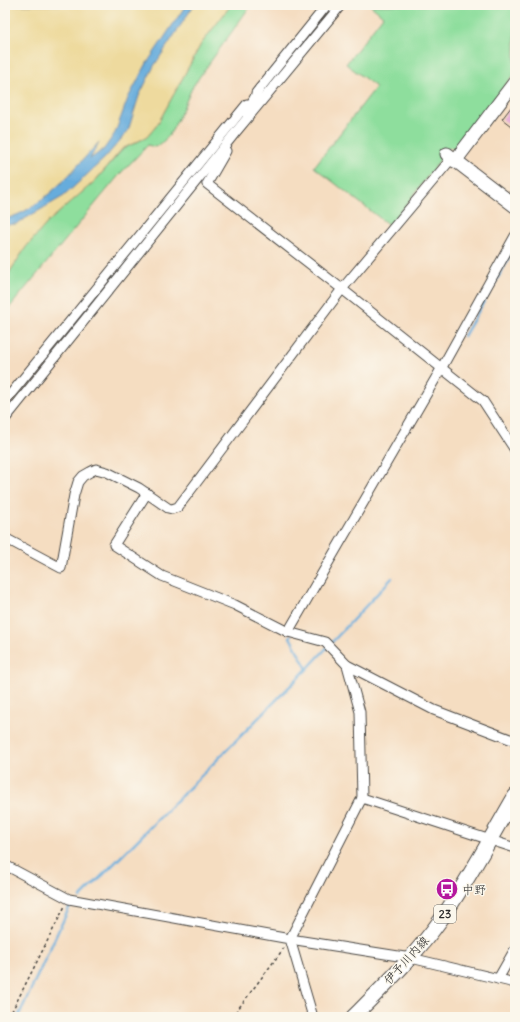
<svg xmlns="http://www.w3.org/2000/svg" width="520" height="1022" font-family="Delius,'Klee One',sans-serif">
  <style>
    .green { fill: #8ede9d; stroke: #5c8464 }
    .sand { fill: #eeda9e; stroke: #8c8264 }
    .water { fill: #66acdc; stroke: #486c84 }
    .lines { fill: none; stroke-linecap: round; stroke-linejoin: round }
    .stream { stroke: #66acdc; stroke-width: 2.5 }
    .building { fill: #e5b0d9 }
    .street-casing { stroke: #494642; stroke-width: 11 }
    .secondary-casing { stroke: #494642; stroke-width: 15 }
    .primary-casing { stroke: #494642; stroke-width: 16 }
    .path { stroke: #494642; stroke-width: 1.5; stroke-dasharray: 3 3; stroke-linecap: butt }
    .street { stroke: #fff; stroke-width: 9 }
    .secondary { stroke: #fff; stroke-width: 13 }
    .primary { stroke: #fff; stroke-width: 14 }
    .labels { text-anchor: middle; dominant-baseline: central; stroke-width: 3; stroke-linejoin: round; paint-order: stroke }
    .shield { fill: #fbf7ec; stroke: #696865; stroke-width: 1 }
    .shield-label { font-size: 11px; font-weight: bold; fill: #2b2b2b }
    .poi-label { font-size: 12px; fill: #2b2b2b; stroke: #fbf7ec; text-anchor: start }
    .street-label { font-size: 12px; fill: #2b2b2b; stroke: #fbf7ec }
  </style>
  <rect width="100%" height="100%" fill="#fbf7ec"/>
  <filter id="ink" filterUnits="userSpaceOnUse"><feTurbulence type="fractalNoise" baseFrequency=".025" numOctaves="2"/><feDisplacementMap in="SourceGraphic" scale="8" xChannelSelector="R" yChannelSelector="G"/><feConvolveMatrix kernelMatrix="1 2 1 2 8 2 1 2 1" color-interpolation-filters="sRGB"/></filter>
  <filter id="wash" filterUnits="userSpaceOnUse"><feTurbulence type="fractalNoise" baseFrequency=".012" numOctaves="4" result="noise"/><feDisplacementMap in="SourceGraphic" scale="16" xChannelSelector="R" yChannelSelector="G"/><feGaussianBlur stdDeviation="0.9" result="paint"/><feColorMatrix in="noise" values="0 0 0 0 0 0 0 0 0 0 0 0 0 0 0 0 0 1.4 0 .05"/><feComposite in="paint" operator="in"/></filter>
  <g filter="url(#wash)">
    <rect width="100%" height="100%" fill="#f5ddc1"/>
    <!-- green -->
    <g class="green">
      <path d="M231 5H251L193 86 178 119 169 136 158 146 154 147 148 145 120 174 5 313V279L26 247 49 221 95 181 123 149 147 137 157 125 201 44Z"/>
      <path d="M370 5H515V73L455 150 450 147 390 226 314 167 376 87 346 64 383 16Z"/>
    </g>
    <!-- sand -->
    <path class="sand" d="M5 5H231L201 44 157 125 147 137 122 149 95 181 49 221 26 247 5 279Z"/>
    <!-- water -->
    <path class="water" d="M186 5H194L154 66 139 96 128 131 105 158 64 196 16 224 5 225V219C42 210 75 168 99 142L90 159 104 149 115 133 128 98 147 63Z"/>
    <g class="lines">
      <!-- stream -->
      <g class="stream">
        <path d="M464 336 515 248"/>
        <path d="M307 669 392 578"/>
        <path d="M80 898 307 669 290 637 291 635"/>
        <path d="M18 1017 70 906 75 902"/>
      </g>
    </g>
    <g id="blocks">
      <!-- building -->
      <path class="building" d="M515 102V129L502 119Z"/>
    </g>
  </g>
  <g filter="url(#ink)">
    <use href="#blocks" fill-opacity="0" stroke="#494642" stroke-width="1"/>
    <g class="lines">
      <!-- street casing -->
      <g class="street-casing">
        <g id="street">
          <path d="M256 93 327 5"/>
          <path d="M246 113 260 88"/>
          <path d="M226 151 207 184 342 289 483 401 515 450"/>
          <path d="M5 401 247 104"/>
          <path d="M5 419 235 133 341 5"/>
          <path d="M147 493 114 545 162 576 235 605 288 632 325 642 347 665 434 710 515 741"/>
          <path d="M5 538 61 568 74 495 78 482 83 476 90 472 96 469 107 472 139 488 168 508 172 509 178 507 342 289 452 158"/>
          <path d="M288 632 441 369 515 236"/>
          <path d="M362 798 515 848"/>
          <path d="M5 865 69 899 290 939 411 958 515 983"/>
          <path d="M498 979 515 949"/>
          <path d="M313 1017 290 939 362 798 360 712 347 665"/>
        </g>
      </g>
      <!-- secondary casing -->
      <g class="secondary-casing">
        <g id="secondary">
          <path d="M447 154 515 206"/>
          <path d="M455 161 515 82"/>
        </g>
      </g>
      <!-- primary casing -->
      <g class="primary-casing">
        <path id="primary" d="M353 1017C384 986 416 955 442 918 469 879 491 837 515 796"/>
      </g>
      <!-- path -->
      <g class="path">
        <path d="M9 1017 65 906"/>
        <path d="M232 1017 284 948"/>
      </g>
      <!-- street -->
      <use href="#street" class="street"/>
      <!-- secondary -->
      <use href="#secondary" class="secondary"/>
      <!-- primary -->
      <use href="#primary" class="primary"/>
    </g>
  </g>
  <!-- icons -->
  <defs>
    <g id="bus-disc" transform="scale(1.15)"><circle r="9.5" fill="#b5179e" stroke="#fbf7ec"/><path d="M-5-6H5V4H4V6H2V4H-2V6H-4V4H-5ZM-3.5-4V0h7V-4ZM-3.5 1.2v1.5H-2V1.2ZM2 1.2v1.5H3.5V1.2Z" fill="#fff"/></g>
  </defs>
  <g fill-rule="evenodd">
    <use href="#bus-disc" x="447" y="889"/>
  </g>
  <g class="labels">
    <!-- shield labels -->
    <rect class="shield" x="434" y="905" width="22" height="18" rx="3"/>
    <g class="shield-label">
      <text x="445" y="914">23</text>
    </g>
    <!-- poi labels -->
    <g class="poi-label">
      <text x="462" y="889">中野</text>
    </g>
    <!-- street labels -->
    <g class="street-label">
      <text transform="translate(406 960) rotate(-48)">伊予川内線</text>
    </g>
  </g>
  <!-- margin -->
  <rect width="520" height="1022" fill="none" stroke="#fbf7ec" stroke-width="20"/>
</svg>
